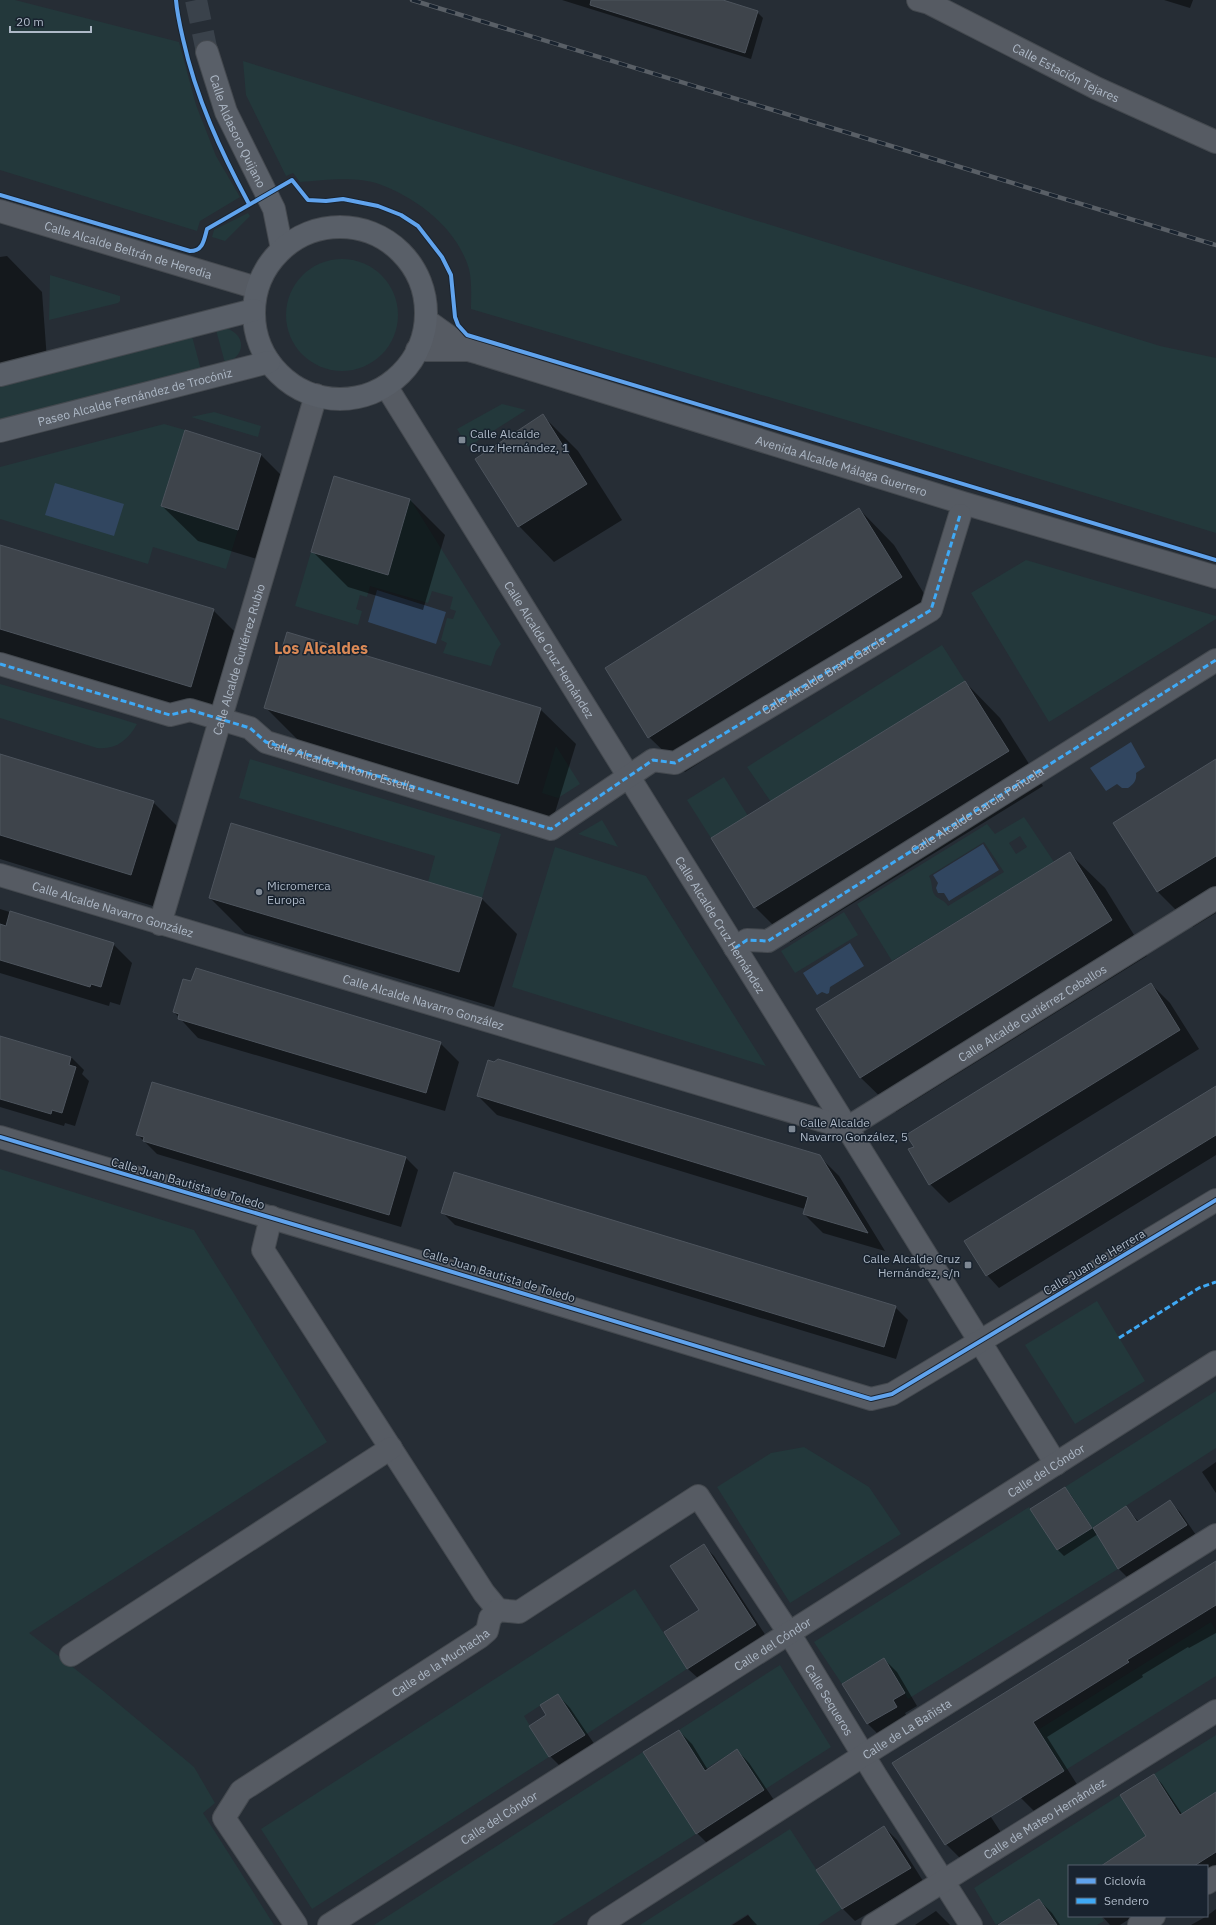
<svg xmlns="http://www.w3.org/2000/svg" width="1216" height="1925" font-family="'IBM Plex Sans',sans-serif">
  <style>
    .green { fill: #23383b; fill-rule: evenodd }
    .water { fill: #314660 }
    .shadow { fill: #0007 }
    .building { fill: #3e444b; stroke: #4d545d }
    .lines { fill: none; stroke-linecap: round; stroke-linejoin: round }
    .secondary-tunnel { stroke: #3a424b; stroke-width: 22; stroke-dasharray: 22 11; stroke-linecap: butt }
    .street-casing { stroke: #44494f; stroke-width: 24 }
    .secondary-casing { stroke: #44494f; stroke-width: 24 }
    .street { stroke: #565b63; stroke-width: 22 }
    .secondary { stroke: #595f68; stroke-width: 22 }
    .rail-casing { stroke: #595f66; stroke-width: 4.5 }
    .rail { stroke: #19232f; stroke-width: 3; stroke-dasharray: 9; stroke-linecap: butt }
    .quiet { stroke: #3fa9f5; stroke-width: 3; stroke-dasharray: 6 3; stroke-linecap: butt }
    .cycleway-casing { stroke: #19232f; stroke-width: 6 }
    .cycleway { stroke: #60a3ed; stroke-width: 4 }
    .poi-dot { fill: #7e8894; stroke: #19232f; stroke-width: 1.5 }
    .labels { text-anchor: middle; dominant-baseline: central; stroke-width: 3; stroke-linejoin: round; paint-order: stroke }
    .street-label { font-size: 12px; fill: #aeb9c7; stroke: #19232f }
    .poi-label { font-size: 12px; fill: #aeb9c7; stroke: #19232f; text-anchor: start }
    .district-label { font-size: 16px; font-weight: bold; fill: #da8956; stroke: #19232f }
  </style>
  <rect width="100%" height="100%" fill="#262d35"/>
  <!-- green -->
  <g class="green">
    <path d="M0 0H15L179 42 196 105 216 156 240 197 200 221 197 231 0 170Z"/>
    <path d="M243 61 1160 346 1216 358V533L890 433 471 309C471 297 472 281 469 269 457 228 417 198 379 184 357 176 323 180 300 182L293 173 286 176 246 95Z"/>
    <path d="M248 213 250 216 225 241 212 237 214 230Z"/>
    <circle cx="342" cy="315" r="56"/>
    <path d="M50 275 120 296V301L118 303 49 320Z"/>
    <path d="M225 328C247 334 246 357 225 363L216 330Z"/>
    <path d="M192 336 201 370 0 421V385Z"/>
    <path d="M502 404 526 410 468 447 457 429Z"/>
    <path d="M214 412 261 426 258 437 191 417Z"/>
    <path d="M164 424 185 430 161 506 238 530 226 569 153 547 148 564 0 519V467Z"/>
    <path d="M410 499 501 644 496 651 491 666 443 653 447 643 441 640 447 618 453 619 456 611 450 609 453 597 432 591 428 603 370 586 367 597 360 595 356 609 362 611 358 625 295 606 311 552 388 575Z"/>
    <path d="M1026 560 1216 616V619L1049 722 971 593Z"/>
    <path d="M942 645 965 681 771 802 747 767Z"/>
    <path d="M0 684 118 718 137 724C128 740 116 750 97 748L0 718Z"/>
    <path d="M556 746 580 784 558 798 542 793Z"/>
    <path d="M250 759 501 834 482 898 428 882 435 856 239 798Z"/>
    <path d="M724 777 748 816 711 838 687 800Z"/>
    <path d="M1024 817 1054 862 892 961 857 904 987 824 995 834ZM1020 836 1027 847 1016 854 1009 843ZM984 842 1004 872 948 906C944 899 938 900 934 894 931 889 933 883 929 876Z"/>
    <path d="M602 820 618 847 578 834Z"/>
    <path d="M555 847 646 876 766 1066 512 987Z"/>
    <path d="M844 912 858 935 795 973 781 951Z"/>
    <path d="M0 1169 194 1230 327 1442 29 1633 102 1690 194 1767 215 1803 203 1813 274 1925H0Z"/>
    <path d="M1097 1301 1145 1381 1075 1424 1025 1345Z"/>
    <path d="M1216 1391V1448L1093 1527 1118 1569 908 1699 884 1658 842 1684 814 1642 1029 1507 1057 1550 1091 1528 1065 1487Z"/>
    <path d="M804 1447 869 1487 901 1534 790 1603 717 1487 771 1453Z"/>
    <path d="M635 1589 687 1669 585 1735 558 1694 524 1716 549 1757 312 1909 261 1829Z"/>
    <path d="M1211 1622 1216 1631V1676L1064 1771 1038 1730Z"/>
    <path d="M780 1665 831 1747 764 1790 737 1749 704 1770 679 1730Z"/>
    <path d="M1216 1735V1792L1181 1814 1154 1774Z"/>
    <path d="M643 1752 696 1834 552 1925H374Z"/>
    <path d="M1120 1795 1146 1836 1100 1866H1069V1916H1101L1104 1921 1097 1925H1057L1039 1899 996 1925 974 1888Z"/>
    <path d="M790 1829 842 1909 818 1925H754L748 1914 730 1925H640Z"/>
  </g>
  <!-- water -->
  <g class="water">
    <path d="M55 483 124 504 114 536 45 515Z"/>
    <path d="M377 590 446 612 436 644 368 622Z"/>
    <path d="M1131 742 1145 767 1136 773C1137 780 1134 784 1128 788H1122L1117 784 1106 791 1090 768Z"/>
    <path d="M983 844 999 870 949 901 944 893H938L936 888 938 883 933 875Z"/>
    <path d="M850 943 864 966 830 987 829 993 827 994 822 992 817 995 803 973Z"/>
  </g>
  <!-- shadow -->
  <g class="shadow">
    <path d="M562 0H720L757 12 763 18 751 59Z"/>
    <path d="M1164 0H1193L1190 8Z"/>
    <path d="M7 256 42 292 47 360 0 364V257Z"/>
    <path d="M543 416 578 451 622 520 554 562 519 526Z"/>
    <path d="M260 454 296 490 273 564 198 541 162 506Z"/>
    <path d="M335 477 410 500 445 535 423 610 348 587 312 551Z"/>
    <path d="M859 509 894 545 936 613 685 772 649 737Z"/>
    <path d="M0 546 213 610 249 646 226 721 0 653Z"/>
    <path d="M965 682 1000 718 1043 786 790 942 755 907Z"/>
    <path d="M266 708 540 709 576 744 553 819 301 743Z"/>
    <path d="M0 755 153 802 188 837 166 910 0 859Z"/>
    <path d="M1216 760V913L1193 927 1158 892Z"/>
    <path d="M1069 853 1105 888 1147 956 896 1112 860 1077Z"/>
    <path d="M210 898 482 899 517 934 494 1007 245 933Z"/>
    <path d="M0 909 113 944 132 963 120 1005 110 1002 109 1006 0 973Z"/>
    <path d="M1151 984 1170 1003 1199 1049 949 1203 930 1184 910 1150 916 1148Z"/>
    <path d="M174 1012 440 1043 459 1062 445 1111 198 1038Z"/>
    <path d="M0 1036 71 1057 84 1070 82 1074 89 1081 75 1126 65 1123 64 1126 0 1107Z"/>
    <path d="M1216 1088V1155L999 1288 987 1275Z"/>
    <path d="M478 1096 819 1156 839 1176 885 1251 823 1233 804 1214 805 1209 497 1115Z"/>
    <path d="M137 1134 405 1157 418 1170 401 1227 157 1154Z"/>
    <path d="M442 1212 895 1307 908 1320 896 1359 455 1225Z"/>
    <path d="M1216 1462V1493L1202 1472Z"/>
    <path d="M1065 1488 1071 1495 1093 1529 1126 1508 1139 1522 1170 1502 1180 1512 1196 1535 1129 1579 1119 1569 1098 1534 1064 1556 1058 1550 1032 1510Z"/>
    <path d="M704 1546 714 1556 766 1636 699 1679 688 1669 665 1633 700 1610Z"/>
    <path d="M1216 1562V1633L1189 1648 1188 1647 1142 1675 1143 1677 1047 1737 1078 1786 1036 1813 1021 1798 1003 1772 974 1791 1002 1834 961 1859 946 1844 894 1763Z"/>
    <path d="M884 1659 897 1672 917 1706 905 1713 909 1720 881 1737 868 1724 843 1684Z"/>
    <path d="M558 1695 570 1708 597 1748 563 1769 550 1756 547 1715Z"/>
    <path d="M679 1731 692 1744 708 1770 737 1750 749 1763 776 1803 710 1846 697 1833Z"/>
    <path d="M1154 1775 1162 1784 1182 1814 1216 1793V1865L1207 1870V1866H1102L1147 1836Z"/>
    <path d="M884 1827 897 1840 923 1881 855 1921 842 1908Z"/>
    <path d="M1039 1900 1052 1913 1060 1925H1000Z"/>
    <path d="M1216 1909V1925H1191L1207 1916Z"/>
    <path d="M936 1911 950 1925H915Z"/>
    <path d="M748 1915 757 1925H732Z"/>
    <path d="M1102 1916H1134L1120 1925H1110Z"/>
  </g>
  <!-- building -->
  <g class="building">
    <path d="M591 0H723L758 11 745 53 590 5Z"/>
    <path d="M543 414 587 484 518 527 475 459Z"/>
    <path d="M185 430 261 454 238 530 161 506Z"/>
    <path d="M334 476 410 499 388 575 311 552Z"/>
    <path d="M859 508 902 577 648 738 605 668Z"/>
    <path d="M0 545 214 609 191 687 0 629Z"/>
    <path d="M287 632 541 708 518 784 264 708Z"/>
    <path d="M965 681 1009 751 754 908 711 838Z"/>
    <path d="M0 754 154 801 131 875 0 835Z"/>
    <path d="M1216 759V856L1157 892 1113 823Z"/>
    <path d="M231 823 482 898 459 972 209 898Z"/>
    <path d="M1070 852 1112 920 860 1078 816 1009Z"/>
    <path d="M10 911 114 943 101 987 91 984 90 987 0 960V924L6 926Z"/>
    <path d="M196 968 441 1042 426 1093 178 1019 179 1014 173 1012 183 979 191 981Z"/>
    <path d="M1151 983 1180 1030 929 1185 908 1149 914 1147 906 1135Z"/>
    <path d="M0 1036 71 1057 69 1065 76 1067 62 1113 52 1110 51 1114 0 1099Z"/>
    <path d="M498 1059 820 1155 868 1233 803 1214 808 1197 477 1096 488 1060 494 1062Z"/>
    <path d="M152 1082 406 1157 389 1215 143 1141 144 1137 136 1135Z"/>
    <path d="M1216 1086V1135L986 1276 964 1241Z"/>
    <path d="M454 1172 896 1306 884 1347 441 1213Z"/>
    <path d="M1065 1487 1092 1528 1057 1550 1030 1509Z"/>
    <path d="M1170 1500 1187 1525 1118 1569 1093 1528 1126 1506 1137 1522Z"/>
    <path d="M704 1544 756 1625 687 1669 664 1632 699 1610 670 1566Z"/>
    <path d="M1216 1561V1605L1127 1660 1129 1662 1033 1722 1064 1771 945 1845 892 1763Z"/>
    <path d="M884 1658 905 1693 893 1700 897 1707 867 1724 842 1684Z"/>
    <path d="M558 1694 585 1735 549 1757 529 1726 546 1715 540 1705Z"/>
    <path d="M679 1730 705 1771 737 1749 764 1790 696 1834 643 1752Z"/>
    <path d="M1154 1774 1180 1815 1216 1792V1852L1194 1866H1101L1146 1836 1120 1795Z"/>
    <path d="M884 1826 911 1868 842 1909 816 1870Z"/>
    <path d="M1039 1899 1057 1925H998Z"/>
  </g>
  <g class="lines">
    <!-- secondary-tunnel -->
    <path class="secondary-tunnel" d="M196 0 207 52"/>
    <!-- street casing -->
    <g class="street-casing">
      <g id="street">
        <path id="s1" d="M918 0 929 3 1096 88 1216 142"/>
        <path id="s2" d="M0 211 257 288"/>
        <path d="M426 320 468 350"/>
        <path id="s3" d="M417 350H468L479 353 963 503 1216 577"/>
        <path id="s4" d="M386 386 1056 1464"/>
        <path id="s5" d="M0 664 170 715 190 710 250 728 266 742 551 829 653 760 675 763 931 610 960 515"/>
        <path id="s6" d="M0 875 847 1128"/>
        <path id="s7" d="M160 924 316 395"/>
        <path id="s8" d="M735 948 747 940 768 941 1216 660"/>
        <path id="s9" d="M847 1128 1216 898"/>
        <path d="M0 1137 403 1257 871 1399 892 1394 1216 1200"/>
        <path d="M271 1217 263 1250 484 1593 498 1610"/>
        <path d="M71 1655 391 1448"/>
        <path d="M1207 1883 1216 1877"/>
        <path id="s10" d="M296 1925 224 1818 241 1791 480 1637 487 1631 490 1618 498 1610 519 1612 698 1496 789 1633 876 1776 971 1925"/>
        <path id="s11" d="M329 1925 1216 1362"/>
        <path id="s12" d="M599 1925 864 1755 1216 1535"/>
        <path id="s13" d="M873 1925 1216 1711"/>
        <path d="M1139 1925 1154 1916"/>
      </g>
    </g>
    <!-- secondary casing -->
    <g class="secondary-casing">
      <g id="secondary">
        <path id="s14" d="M207 52 226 112 274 209 282 249"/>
        <circle cx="340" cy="313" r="86"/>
        <path d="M0 375 254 310"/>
        <path id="s15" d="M0 431 269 362"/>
      </g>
    </g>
    <!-- street -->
    <use href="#street" class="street"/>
    <!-- secondary -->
    <use href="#secondary" class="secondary"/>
    <!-- rail casing -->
    <g class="rail-casing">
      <path id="rail" d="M412 0 1216 245"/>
    </g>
    <!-- rail -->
    <use href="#rail" class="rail"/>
    <!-- quiet -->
    <g class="quiet">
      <path d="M0 664 170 715 190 710 250 728 266 742 551 829 653 760 675 763 931 610 960 515"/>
      <path d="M735 948 747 940 768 941 1216 660"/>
      <path d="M1119 1338 1199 1288 1216 1282"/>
    </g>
    <!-- cycleway casing -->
    <g class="cycleway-casing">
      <g id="cycleway">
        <path d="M176 0C177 13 180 26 183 39 196 98 221 152 249 204"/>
        <path d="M0 195 190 251C203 251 204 240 207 229L292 180 308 200 326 201 343 199 378 206 401 215 418 226 442 257 451 275 455 317 458 325 467 335 1216 560"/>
        <path d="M0 1137 403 1257 871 1399 892 1394 1216 1200"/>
      </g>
    </g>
    <!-- cycleway -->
    <use href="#cycleway" class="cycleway"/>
  </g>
  <!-- markers -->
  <g class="poi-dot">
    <rect x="458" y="436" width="8" height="8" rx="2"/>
    <circle cx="259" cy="892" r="4"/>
    <rect x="788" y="1125" width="8" height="8" rx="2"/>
    <rect x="964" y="1261" width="8" height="8" rx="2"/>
  </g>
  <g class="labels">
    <!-- street labels -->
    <g class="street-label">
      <text stroke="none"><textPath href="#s1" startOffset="165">Calle Estación Tejares</textPath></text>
      <text stroke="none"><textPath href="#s14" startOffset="85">Calle Aldasoro Quijano</textPath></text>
      <text stroke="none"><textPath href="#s2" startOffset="134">Calle Alcalde Beltrán de Heredia</textPath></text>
      <text stroke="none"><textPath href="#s15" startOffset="139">Paseo Alcalde Fernández de Trocóniz</textPath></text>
      <text stroke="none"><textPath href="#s3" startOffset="442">Avenida Alcalde Málaga Guerrero</textPath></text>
      <text stroke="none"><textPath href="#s4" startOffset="310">Calle Alcalde Cruz Hernández</textPath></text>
      <text stroke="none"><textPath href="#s7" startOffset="276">Calle Alcalde Gutiérrez Rubio</textPath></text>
      <text stroke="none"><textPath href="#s5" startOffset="898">Calle Alcalde Bravo García</textPath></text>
      <text stroke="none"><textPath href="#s5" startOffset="361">Calle Alcalde Antonio Estella</textPath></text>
      <text stroke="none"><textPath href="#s8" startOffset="282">Calle Alcalde García Peñuela</textPath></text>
      <text stroke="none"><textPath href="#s6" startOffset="118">Calle Alcalde Navarro González</textPath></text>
      <text stroke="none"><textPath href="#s4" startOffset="634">Calle Alcalde Cruz Hernández</textPath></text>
      <text stroke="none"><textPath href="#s6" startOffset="442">Calle Alcalde Navarro González</textPath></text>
      <text stroke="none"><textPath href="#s9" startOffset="218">Calle Alcalde Gutiérrez Ceballos</textPath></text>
      <text transform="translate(188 1183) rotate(16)">Calle Juan Bautista de Toledo</text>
      <text transform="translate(1094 1262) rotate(-31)">Calle Juan de Herrera</text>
      <text transform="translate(499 1275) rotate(17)">Calle Juan Bautista de Toledo</text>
      <text stroke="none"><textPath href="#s11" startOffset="849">Calle del Cóndor</textPath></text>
      <text stroke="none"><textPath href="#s11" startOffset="525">Calle del Cóndor</textPath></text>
      <text stroke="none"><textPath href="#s10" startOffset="398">Calle de la Muchacha</textPath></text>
      <text stroke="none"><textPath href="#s10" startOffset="956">Calle Sequeros</textPath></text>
      <text stroke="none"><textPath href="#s12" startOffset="365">Calle de La Bañista</textPath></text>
      <text stroke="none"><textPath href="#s11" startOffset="201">Calle del Cóndor</textPath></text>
      <text stroke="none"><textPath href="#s13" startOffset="202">Calle de Mateo Hernández</textPath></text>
    </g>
    <!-- poi labels -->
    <g class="poi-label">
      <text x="470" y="433">Calle Alcalde<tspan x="470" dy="14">Cruz Hernández, 1</tspan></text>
      <text x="267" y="885">Micromerca<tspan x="267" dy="14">Europa</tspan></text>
      <text x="800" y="1122">Calle Alcalde<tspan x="800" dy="14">Navarro González, 5</tspan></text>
      <text x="960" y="1258" text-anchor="end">Calle Alcalde Cruz<tspan x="960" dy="14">Hernández, s/n</tspan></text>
    </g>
    <!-- district labels -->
    <g class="district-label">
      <text x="321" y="648">Los Alcaldes</text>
    </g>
  </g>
  <!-- legend -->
  <rect x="1068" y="1865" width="140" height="52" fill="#19232f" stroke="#555f6c"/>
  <rect x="1076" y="1878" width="20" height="6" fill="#60a3ed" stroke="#555f6c"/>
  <text x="1104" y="1885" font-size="12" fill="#aeb9c7">Ciclovía</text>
  <rect x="1076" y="1898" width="20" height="6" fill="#3fa9f5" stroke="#555f6c"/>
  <text x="1104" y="1905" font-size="12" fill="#aeb9c7">Sendero</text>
  <!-- scale -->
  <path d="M10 26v6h81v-6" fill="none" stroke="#aeb9c7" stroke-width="2"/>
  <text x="16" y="26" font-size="12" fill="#aeb9c7" stroke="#19232f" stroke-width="3" paint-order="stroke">20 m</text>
</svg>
